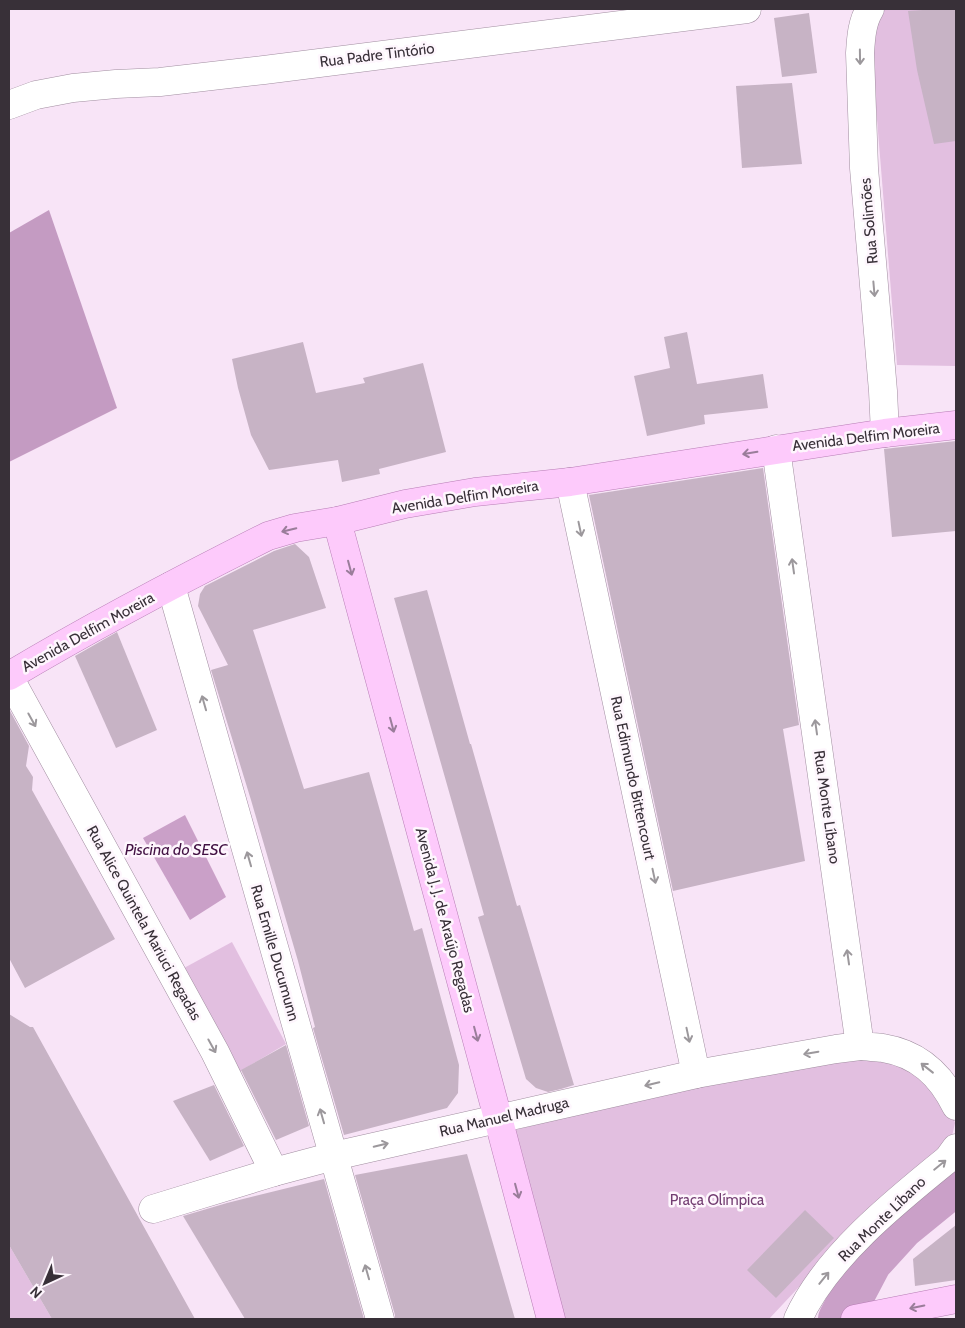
<svg xmlns="http://www.w3.org/2000/svg" width="965" height="1328" font-family="Cabin,sans-serif">
  <style>
    .green { fill: #e2bfe0 }
    .forest { fill: #c49bc2 }
    .water { fill: #caa0c8 }
    .lines { fill: none; stroke-linecap: round; stroke-linejoin: round }
    .river { stroke: #caa0c8; stroke-width: 44 }
    .building { fill: #c7b3c5 }
    .minor-casing { stroke: #a18ea0; stroke-width: 29 }
    .major-casing { stroke: #b77db5; stroke-width: 29 }
    .minor { stroke: #fff; stroke-width: 28 }
    .major { stroke: #fdcafb; stroke-width: 28 }
    .oneway { stroke: #9c989c }
    .oneway2 { stroke: #9a7d9a }
    .labels { text-anchor: middle; dominant-baseline: central; stroke-width: 5; stroke-linejoin: round; paint-order: stroke }
    .street-label { font-size: 15px; fill: #383038; stroke: #fef6fd }
    .park-label { font-size: 15px; fill: #733e72; stroke: #fef6fd }
    .water-label { font-size: 16px; font-style: italic; fill: #421143; stroke: #fef6fd }
  </style>
  <rect width="100%" height="100%" fill="#f8e4f7"/>
  <!-- green -->
  <g class="green">
    <path d="M877 9H956V366L897 365 873 70 871 19Z"/>
    <path d="M232 942 286 1044 239 1072 184 968Z"/>
    <path d="M889 1053 945 1093 955 1123 948 1154 827 1257 769 1319H558L512 1131 693 1082Z"/>
    <path d="M9 1245 52 1319H9Z"/>
  </g>
  <!-- forest -->
  <path class="forest" d="M49 210 117 408 9 462V233Z"/>
  <!-- water -->
  <path class="water" d="M185 815 226 897 190 920 143 838Z"/>
  <g class="lines">
    <!-- river -->
    <path class="river" d="M840 1319 870 1262 902 1227 956 1183"/>
  </g>
  <!-- building -->
  <g class="building">
    <path d="M938 9H956V141L934 144 917 70 908 11Z"/>
    <path d="M809 13 817 73 782 77 774 18Z"/>
    <path d="M792 83 802 164 742 168 736 86Z"/>
    <path d="M687 332 697 384 763 374 768 408 704 415 705 424 647 436 634 376 670 368 664 337Z"/>
    <path d="M303 342 316 393 365 383 363 378 423 363 446 452 379 469 380 474 342 482 338 460 269 470 251 435 238 388 232 359Z"/>
    <path d="M956 441V531L892 537 884 449Z"/>
    <path d="M763 468 799 725 783 729 805 861 673 891 589 495Z"/>
    <path d="M295 544 309 557 326 608 253 630 304 789 369 772 414 931 422 928 459 1065 458 1093 447 1108 344 1135 313 1028 315 1027 298 961 251 800 211 670 228 665 198 606 200 594 205 586 274 551Z"/>
    <path d="M427 590 470 744H471L517 906 520 905 574 1085 561 1089 548 1092 536 1088 526 1079 478 917 484 915 394 598Z"/>
    <path d="M117 632 157 730 116 748 75 656Z"/>
    <path d="M9 709 29 746 26 766 33 777 32 790 115 939 25 988 9 958Z"/>
    <path d="M9 1014 30 1027H33L195 1319H52L9 1245Z"/>
    <path d="M286 1045 309 1126 276 1140 241 1070Z"/>
    <path d="M214 1085 244 1146 210 1161 173 1101Z"/>
    <path d="M467 1154 515 1319H395V1315L355 1175Z"/>
    <path d="M324 1179 364 1319H245L183 1216 227 1203Z"/>
    <path d="M805 1210 834 1238 776 1298 747 1270Z"/>
    <path d="M956 1225V1280L915 1286 913 1259Z"/>
  </g>
  <g class="lines">
    <!-- minor casing -->
    <g class="minor-casing">
      <g id="minor">
        <path d="M870 9C862 22 861 37 860 53L864 168 883 391 885 433"/>
        <path d="M9 105 36 95 73 88 116 84 160 82 264 70 747 9"/>
        <path d="M776 449 860 1046C867 1047 876 1047 883 1048 919 1054 941 1075 956 1106"/>
        <path d="M570 482 696 1074"/>
        <path d="M171 586 380 1319"/>
        <path d="M9 677 215 1052 274 1172"/>
        <path d="M153 1209 274 1172 334 1156 696 1074 836 1049 860 1046"/>
        <path d="M798 1319C826 1257 896 1201 948 1159L956 1148"/>
      </g>
    </g>
    <!-- major casing -->
    <g class="major-casing">
      <g id="major">
        <path d="M337 521 498 1118 551 1319"/>
        <path d="M9 676C93 626 180 580 268 536L295 528 337 521 405 504 475 492 570 482 885 433 956 425"/>
        <path d="M855 1319 956 1299"/>
      </g>
    </g>
    <!-- minor -->
    <use href="#minor" class="minor"/>
    <!-- major -->
    <use href="#major" class="major"/>
  </g>
  <!-- one-way arrows -->
  <defs><path id="oneway-shaft" d="M-6 0H5M1.5-3L5.5 0L1.5 3" fill="none" stroke-width="1.6" stroke-linecap="round" stroke-linejoin="round" transform="scale(1.25)"/></defs>
  <g class="oneway">
    <use href="#oneway-shaft" transform="translate(860 57) rotate(89)"/>
    <use href="#oneway-shaft" transform="translate(874 289) rotate(85)"/>
    <use href="#oneway-shaft" transform="translate(580 529) rotate(78)"/>
    <use href="#oneway-shaft" transform="translate(793 566) rotate(-98)"/>
    <use href="#oneway-shaft" transform="translate(204 703) rotate(-106)"/>
    <use href="#oneway-shaft" transform="translate(32 720) rotate(61)"/>
    <use href="#oneway-shaft" transform="translate(816 727) rotate(-98)"/>
    <use href="#oneway-shaft" transform="translate(249 859) rotate(-106)"/>
    <use href="#oneway-shaft" transform="translate(654 876) rotate(78)"/>
    <use href="#oneway-shaft" transform="translate(848 957) rotate(-98)"/>
    <use href="#oneway-shaft" transform="translate(688 1035) rotate(78)"/>
    <use href="#oneway-shaft" transform="translate(212 1046) rotate(61)"/>
    <use href="#oneway-shaft" transform="translate(811 1053) rotate(170)"/>
    <use href="#oneway-shaft" transform="translate(927 1068) rotate(-142)"/>
    <use href="#oneway-shaft" transform="translate(652 1084) rotate(167)"/>
    <use href="#oneway-shaft" transform="translate(322 1116) rotate(-106)"/>
    <use href="#oneway-shaft" transform="translate(381 1145) rotate(-13)"/>
    <use href="#oneway-shaft" transform="translate(940 1165) rotate(-39)"/>
    <use href="#oneway-shaft" transform="translate(367 1272) rotate(-106)"/>
    <use href="#oneway-shaft" transform="translate(824 1278) rotate(-51)"/>
  </g>
  <g class="oneway2">
    <use href="#oneway-shaft" transform="translate(750 453) rotate(171)"/>
    <use href="#oneway-shaft" transform="translate(289 530) rotate(167)"/>
    <use href="#oneway-shaft" transform="translate(350 568) rotate(75)"/>
    <use href="#oneway-shaft" transform="translate(392 725) rotate(75)"/>
    <use href="#oneway-shaft" transform="translate(476 1034) rotate(75)"/>
    <use href="#oneway-shaft" transform="translate(517 1191) rotate(75)"/>
    <use href="#oneway-shaft" transform="translate(917 1307) rotate(168)"/>
  </g>
  <g class="labels">
    <!-- street labels -->
    <g class="street-label">
      <text transform="translate(377 55) rotate(-7)">Rua Padre Tintório</text>
      <text transform="translate(869 221) rotate(-95)">Rua Solimões</text>
      <text transform="translate(866 437) rotate(-7)">Avenida Delfim Moreira</text>
      <text transform="translate(465 497) rotate(-9)">Avenida Delfim Moreira</text>
      <text transform="translate(88 632) rotate(-29)">Avenida Delfim Moreira</text>
      <text transform="translate(633 778) rotate(78)">Rua Edimundo Bittencourt</text>
      <text transform="translate(827 807) rotate(82)">Rua Monte Líbano</text>
      <text transform="translate(445 920) rotate(75)">Avenida J. J. de Araújo Regadas</text>
      <text transform="translate(144 923) rotate(61)">Rua Alice Quintela Mariuci Regadas</text>
      <text transform="translate(275 953) rotate(74)">Rua Emille Ducumunn</text>
      <text transform="translate(504 1117) rotate(-13)">Rua Manuel Madruga</text>
      <text transform="translate(882 1219) rotate(-44)">Rua Monte Líbano</text>
    </g>
    <!-- park labels -->
    <g class="park-label">
      <text x="717" y="1200">Praça Olímpica</text>
    </g>
    <!-- water labels -->
    <g class="water-label">
      <text x="176" y="849">Piscina do SESC</text>
    </g>
  </g>
  <!-- border -->
  <rect width="965" height="1328" fill="none" stroke="#383038" stroke-width="20"/>
  <!-- north arrow -->
  <g transform="translate(45 1283) rotate(224)" stroke="#fef6fd" stroke-width="4" paint-order="stroke">
  <path d="M0-4L9 19L0 12L-9 19Z" fill="#383038"/>
  <text y="-8" font-size="14" font-weight="bold" text-anchor="middle" fill="#383038">N</text>
  </g>
</svg>
